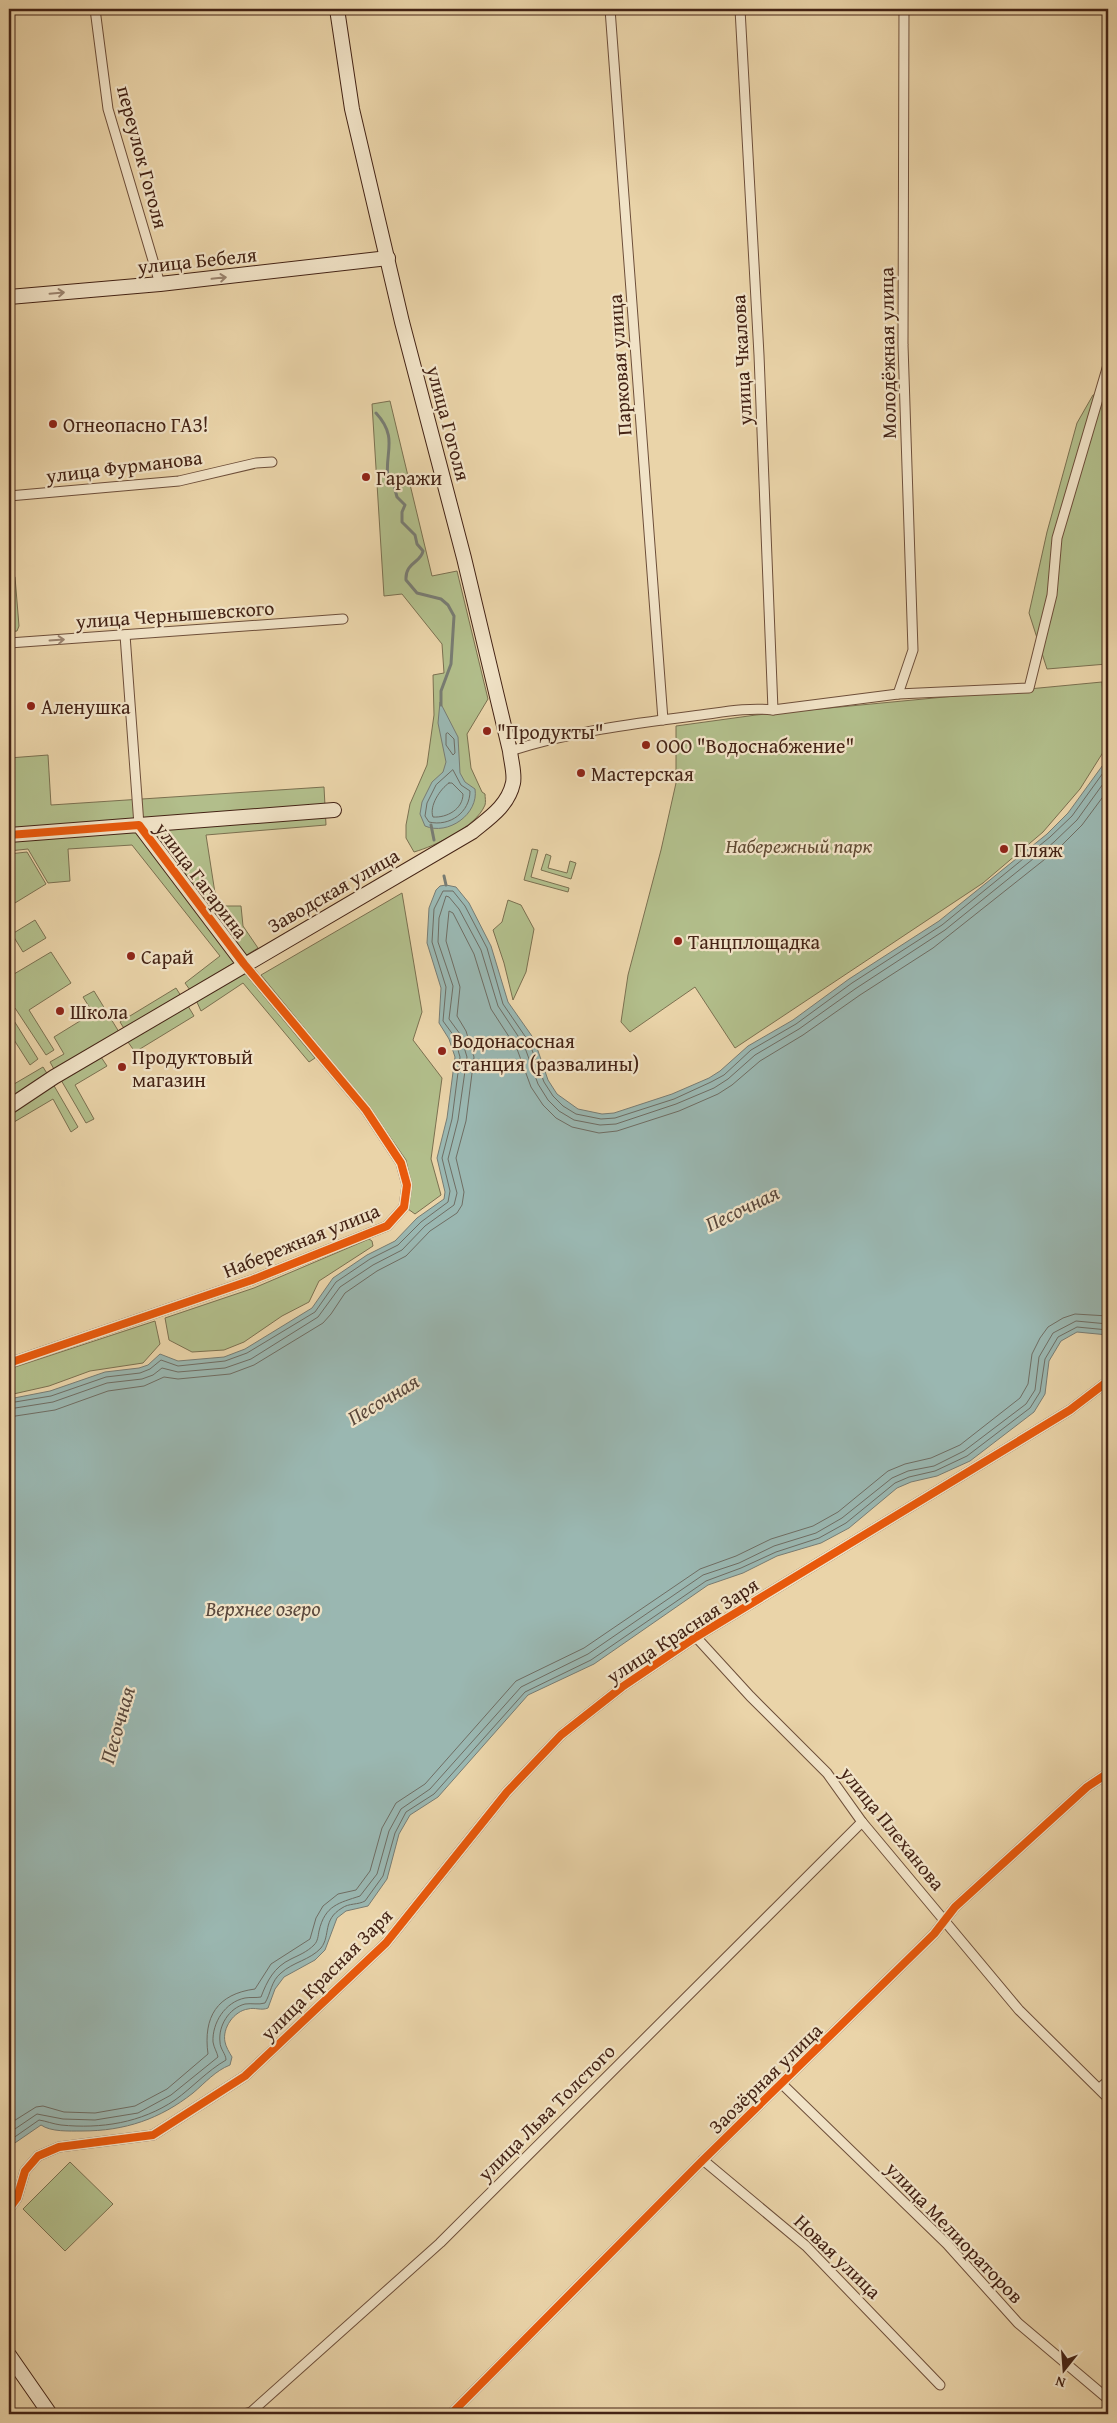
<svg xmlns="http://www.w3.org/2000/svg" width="1117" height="2423" font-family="'Gentium Book Plus',serif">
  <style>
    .green { fill: #b2be8b; stroke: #7b7050 }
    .water { fill: #9ab7b1; stroke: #787c73 }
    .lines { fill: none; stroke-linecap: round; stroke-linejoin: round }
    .shore { stroke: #6f6d63; stroke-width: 1 }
    .stream { stroke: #787c73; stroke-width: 3 }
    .street-casing { stroke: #6e4f3a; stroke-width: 11 }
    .secondary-casing { stroke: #442315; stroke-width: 16 }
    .street { stroke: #f1e3c7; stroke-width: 9 }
    .secondary { stroke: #f1e3c7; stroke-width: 14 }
    .cycleway-casing { stroke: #f1e3c7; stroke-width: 11 }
    .cycleway { stroke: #e8590c; stroke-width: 8 }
    .oneway { stroke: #9a836e }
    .poi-dot { fill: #8f2418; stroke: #f1e3c7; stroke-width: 2 }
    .labels { text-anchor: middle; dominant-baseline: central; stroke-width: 4.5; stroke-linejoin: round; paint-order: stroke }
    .street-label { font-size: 20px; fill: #442315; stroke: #f1e3c7 }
    .poi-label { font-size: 20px; fill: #442315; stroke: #f1e3c7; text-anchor: start }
    .park-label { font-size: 20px; font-style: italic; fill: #604a32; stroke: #f1e3c7 }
    .water-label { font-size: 21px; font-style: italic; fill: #5a483c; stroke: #f1e3c7 }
  </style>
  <rect width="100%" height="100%" fill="#ead4a9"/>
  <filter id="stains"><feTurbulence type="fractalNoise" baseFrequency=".004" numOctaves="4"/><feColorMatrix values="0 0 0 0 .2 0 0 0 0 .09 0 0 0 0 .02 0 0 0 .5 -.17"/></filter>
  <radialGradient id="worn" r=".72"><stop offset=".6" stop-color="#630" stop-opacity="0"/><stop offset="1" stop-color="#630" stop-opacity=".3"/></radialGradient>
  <!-- green -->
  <g class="green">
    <path d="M1108 393V681L1107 664 1047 669 1029 613 1047 532 1077 423 1093 395Z"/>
    <path d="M390 401 432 576 457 571 488 699 467 734 471 768 482 792 485 794C485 797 486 802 485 805 476 827 435 846 414 852L406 838V825L410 804 427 765 434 715 433 675 444 673 442 644 402 594 384 596 372 404Z"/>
    <path d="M9 570 15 577 19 626 17 631 9 632Z"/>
    <path d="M1102 682 1107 746 1080 789 1043 832 983 883 735 1048 695 987 630 1032 621 1022 628 975 661 850 676 783V726L756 715Z"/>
    <path d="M48 755 51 805 324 787 326 825 206 835 217 906H241L243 926 258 948 190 990 185 983 220 956 132 845 68 849 70 881 48 883 28 849 9 851V758Z"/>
    <path d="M532 849 538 850 531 877 569 888 568 892 524 880Z"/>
    <path d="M27 852 46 884 10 906 9 854Z"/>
    <path d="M546 854 551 856 548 868 567 873 570 861 576 863 571 879 541 870Z"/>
    <path d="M402 893 422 1012 413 1040 442 1078 431 1159 441 1195 415 1214 408 1209 411 1184 406 1160 372 1111 261 975Z"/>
    <path d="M508 900 521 905 534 929 526 972 513 1000 504 963 493 930 502 922Z"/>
    <path d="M35 920 46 938 23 952 12 934Z"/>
    <path d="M51 952 71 983 29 1010 54 1050 46 1055 15 1008 9 1009V990L13 987 9 977Z"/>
    <path d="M243 971 315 1058 309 1062 243 983 201 1011 196 1000Z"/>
    <path d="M176 988 181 996 125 1030 120 1022Z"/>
    <path d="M94 991 119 1032 55 1071 50 1062 64 1054 54 1037 93 1013 83 997Z"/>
    <path d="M188 1006 194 1016 135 1052 128 1042Z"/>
    <path d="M11 1016 38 1059 30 1065 9 1032V1017Z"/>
    <path d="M101 1057 107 1066 75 1085 94 1119 86 1123 61 1080Z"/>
    <path d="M43 1067 48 1075 9 1100V1087Z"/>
    <path d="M53 1084 78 1127 71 1132 53 1099 9 1125V1113Z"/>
    <path d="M369 1239 372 1241 373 1246 319 1281 309 1302 282 1316 244 1342 224 1350 192 1352 169 1340 165 1318 254 1288Z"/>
    <path d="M155 1321 160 1344 143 1363 90 1371 49 1386 9 1395V1369Z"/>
    <path d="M70 2162 113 2204 65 2251 23 2209Z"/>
  </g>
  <!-- water -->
  <g class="water">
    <path d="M440 702 458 737 460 773 465 782 475 789C479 814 448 836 425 826L420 814 422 802 432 782 443 772 446 762 438 723Z"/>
    <path d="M1108 758V1335L1077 1332 1061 1341 1049 1361 1045 1394 1034 1412 970 1461 937 1476 911 1482 897 1488 849 1528 821 1543 777 1556 743 1573 708 1585 594 1664 528 1695 438 1797 410 1815 399 1834 387 1879 368 1906 346 1911 337 1918 325 1950 315 1960 284 1977 275 1989 268 2008C261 2011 255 2007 248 2009 234 2011 222 2028 225 2042 226 2047 229 2052 232 2057L230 2065C215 2071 206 2082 193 2093 160 2119 125 2131 82 2131 69 2131 51 2132 41 2125L9 2147V1399L50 1391 105 1372 139 1368 148 1365 160 1354 178 1361 224 1357 245 1349 312 1308 333 1278 367 1255 395 1241 417 1218 444 1199 445 1192 437 1158 447 1118 455 1057 449 1039 439 1023 441 988 427 943 429 908 436 890 440 886 446 885 456 887 469 903 491 946 508 1002 534 1039 548 1080 557 1094 578 1109 602 1114 614 1113 672 1094 709 1078 720 1071 748 1046 793 1020 849 979 939 921 1047 834 1068 813Z"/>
  </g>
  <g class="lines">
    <!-- shore -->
    <g class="shore">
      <path d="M448 733 454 739 455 753 453 755 446 745V734Z"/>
      <path d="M453 770 461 785 470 791C470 812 450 827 429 822L425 816 427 803 436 785Z"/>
      <path d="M449 783H452L463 794C463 809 447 818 433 817 429 806 440 789 449 783Z"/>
      <path d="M9 1403 51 1396 106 1377 140 1373 150 1369 161 1360 178 1366 225 1361 247 1353 315 1312 336 1282 370 1259 398 1245 421 1222 448 1202 450 1191 442 1158 452 1119 460 1057 454 1036 443 1021 446 987 432 942 434 909 443 891H453L465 906 487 948 503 1004 529 1042 544 1082 553 1096 563 1106 576 1114 601 1119 615 1118 674 1099 711 1082 724 1075 751 1050 796 1024 852 983 942 925 1050 837 1072 816 1108 766"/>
      <path d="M9 1409 53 1402 107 1383 142 1379 153 1375 162 1368 178 1372 225 1368 251 1359 318 1317 340 1287 373 1265 402 1250 425 1226 454 1205 457 1193 448 1159 458 1120 467 1057 460 1034 449 1019 453 986 438 942 439 918 446 896 449 897 459 909 481 950 498 1006 524 1045 538 1084 548 1100 559 1111 574 1120 600 1125 616 1124 676 1104 714 1088 728 1079 755 1055 799 1029 855 989 945 930 1054 842 1077 820 1108 777"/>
      <path d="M9 1417 55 1410 108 1391 144 1386 164 1377 178 1379 230 1374 254 1365 323 1323 331 1314 345 1293 377 1271 406 1256 430 1231 457 1213 462 1205 464 1192 456 1158 466 1121 474 1057 466 1031 457 1016 460 987 446 941 449 911 453 913 474 954 491 1009 517 1049 531 1087 543 1105 556 1118 572 1127 599 1133 617 1131 679 1111 718 1094 732 1085 760 1061 803 1035 860 995 933 948 1059 848 1082 825 1108 790"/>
      <path d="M9 2124 36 2107 43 2106 64 2112 95 2113 135 2106 167 2089 208 2054C203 2017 217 1994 255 1989L271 1964 310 1939 316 1918 323 1906 338 1894 356 1890 370 1871 382 1828 396 1803 425 1784 516 1681 584 1648 700 1569 736 1556 771 1539 813 1526 838 1512 888 1471 905 1464 931 1458 960 1445 1020 1398 1028 1384 1032 1354 1040 1338 1048 1327 1063 1318 1075 1314 1108 1316"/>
      <path d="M9 2133 37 2114 63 2119 95 2120 138 2113 171 2095 218 2057C217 2052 214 2048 213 2042 212 2023 225 2002 245 1998 250 1997 256 1998 261 1997 267 1981 274 1967 291 1959 299 1955 307 1952 314 1945 318 1941 318 1936 319 1931 325 1905 339 1903 360 1896L377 1874 389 1831 401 1809 430 1789 521 1687 588 1654 703 1575 739 1563 774 1546 816 1533 842 1518 892 1478 908 1471 934 1466 964 1451 1026 1404 1035 1390 1039 1357 1053 1333 1076 1321 1108 1324"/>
      <path d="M9 2141 39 2120C46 2121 53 2124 61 2125 101 2129 141 2123 175 2100 193 2087 207 2071 226 2060 226 2054 220 2049 220 2042 218 2026 229 2008 245 2004 252 2003 258 2005 265 2003 271 1993 271 1981 281 1973 293 1962 310 1960 321 1948 331 1935 322 1920 342 1908 349 1903 358 1905 365 1901L383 1876 395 1833 406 1812 434 1794 525 1692 591 1660 706 1581 741 1568 776 1552 819 1538 846 1523 895 1483 909 1477 935 1471 967 1456 1030 1408 1040 1392 1045 1359 1058 1337 1077 1327 1108 1330"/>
    </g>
    <!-- stream -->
    <g class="stream">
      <path d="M376 413C399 438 384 453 388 479L394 486 397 497 405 505 402 512V522L415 535 417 544 423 551C421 563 405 562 406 580L417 593 441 599 448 605 454 616 451 664 441 691V705"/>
      <path d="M431 825 434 840"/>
      <path d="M444 876 446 885"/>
    </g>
    <!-- street casing -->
    <g class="street-casing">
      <g id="street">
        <path d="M95 9 108 109 160 284"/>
        <path d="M610 9 663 720"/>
        <path d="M740 9 759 355 773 710"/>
        <path d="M9 496 179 481 256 463 272 462"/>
        <path d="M125 635 139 825"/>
        <path d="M9 643 343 619"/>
        <path d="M898 694 913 650 903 345 904 9"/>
        <path d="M510 751C569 732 631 724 693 716 719 713 746 707 773 710L898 694 1029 688 1052 595 1057 538 1108 365"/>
        <path d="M9 1363 252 1280 387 1226 404 1207 407 1185 401 1163 366 1110 244 964"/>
        <path d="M696 1637 750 1696 827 1773 862 1822 1019 2010 1108 2098"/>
        <path d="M782 2084 947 2244 1018 2323 1108 2399"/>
        <path d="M1100 2088 1108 2081"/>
        <path d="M703 2160 806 2246 940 2385"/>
        <path d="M9 2209 17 2198 25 2171 38 2156 59 2147 153 2135 245 2076 386 1943 507 1792 561 1735 622 1687 696 1637 1070 1410 1108 1381"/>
        <path d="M244 2414 251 2412 440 2243 862 1822"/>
        <path d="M451 2414 703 2160 934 1934 955 1907 1087 1787 1108 1773"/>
      </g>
    </g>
    <!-- secondary casing -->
    <g class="secondary-casing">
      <g id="secondary">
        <path d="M9 297 160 284 388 258"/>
        <path d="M139 825 334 810"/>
        <path d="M9 835 139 825 244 964"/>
        <path d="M9 1107 54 1077 472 832C489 818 508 806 513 783 515 774 511 761 510 751L464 558 402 322 352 109 337 9"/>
        <path d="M9 2355 50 2414"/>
      </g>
    </g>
    <!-- street -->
    <use href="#street" class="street"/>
    <!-- secondary -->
    <use href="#secondary" class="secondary"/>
    <!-- cycleway casing -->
    <g class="cycleway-casing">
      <g id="cycleway">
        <path d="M9 835 139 825 244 964 366 1110 401 1163 407 1185 404 1207 387 1226 252 1280 9 1363"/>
        <path d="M9 2209 17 2198 25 2171 38 2156 59 2147 153 2135 245 2076 386 1943 507 1792 561 1735 622 1687 696 1637 1070 1410 1108 1381"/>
        <path d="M451 2414 703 2160 934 1934 955 1907 1087 1787 1108 1773"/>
      </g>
    </g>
    <!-- cycleway -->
    <use href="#cycleway" class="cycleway"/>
  </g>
  <!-- one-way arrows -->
  <defs><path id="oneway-shaft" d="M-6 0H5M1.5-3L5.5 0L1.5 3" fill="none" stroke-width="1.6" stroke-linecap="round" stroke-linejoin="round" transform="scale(1.25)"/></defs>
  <g class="oneway">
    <use href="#oneway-shaft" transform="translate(219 278) rotate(-6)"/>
    <use href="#oneway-shaft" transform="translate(57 293) rotate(-5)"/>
    <use href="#oneway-shaft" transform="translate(57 640) rotate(-4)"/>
  </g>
  <!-- markers -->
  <g class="poi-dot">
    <circle cx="53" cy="424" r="5"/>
    <circle cx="366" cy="477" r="5"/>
    <circle cx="31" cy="706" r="5"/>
    <circle cx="487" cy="731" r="5"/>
    <circle cx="646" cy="745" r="5"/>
    <circle cx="581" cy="773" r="5"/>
    <circle cx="1004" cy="849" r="5"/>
    <circle cx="678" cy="941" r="5"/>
    <circle cx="131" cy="956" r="5"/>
    <circle cx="60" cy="1011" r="5"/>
    <circle cx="442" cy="1051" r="5"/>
    <circle cx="122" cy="1067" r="5"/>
  </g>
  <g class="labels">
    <!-- street labels -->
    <g class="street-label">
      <text transform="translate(143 157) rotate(75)">переулок Гоголя</text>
      <text transform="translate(197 260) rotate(-6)">улица Бебеля</text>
      <text transform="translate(887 353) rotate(-91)">Молодёжная улица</text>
      <text transform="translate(741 360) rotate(-93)">улица Чкалова</text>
      <text transform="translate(619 365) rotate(-94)">Парковая улица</text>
      <text transform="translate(449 423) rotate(75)">улица Гоголя</text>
      <text transform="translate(124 466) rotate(-7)">улица Фурманова</text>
      <text transform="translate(175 614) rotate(-4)">улица Чернышевского</text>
      <text transform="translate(202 880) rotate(53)">улица Гагарина</text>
      <text transform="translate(333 890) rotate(-30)">Заводская улица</text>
      <text transform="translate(301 1240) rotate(-22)">Набережная улица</text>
      <text transform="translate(682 1630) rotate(-33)">улица Красная Заря</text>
      <text transform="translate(893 1828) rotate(51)">улица Плеханова</text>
      <text transform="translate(326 1974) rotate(-45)">улица Красная Заря</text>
      <text transform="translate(765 2078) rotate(-44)">Заозёрная улица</text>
      <text transform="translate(546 2112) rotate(-45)">улица Льва Толстого</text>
      <text transform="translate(955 2232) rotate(46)">улица Мелиораторов</text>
      <text transform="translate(838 2256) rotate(44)">Новая улица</text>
    </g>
    <!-- poi labels -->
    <g class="poi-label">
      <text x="63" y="424">Огнеопасно ГАЗ!</text>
      <text x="376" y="477">Гаражи</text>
      <text x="41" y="706">Аленушка</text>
      <text x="497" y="731">"Продукты"</text>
      <text x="656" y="745">ООО "Водоснабжение"</text>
      <text x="591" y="773">Мастерская</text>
      <text x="1014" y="849">Пляж</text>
      <text x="688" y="941">Танцплощадка</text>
      <text x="141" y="956">Сарай</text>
      <text x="70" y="1011">Школа</text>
      <text x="452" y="1040">Водонасосная<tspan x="452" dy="23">станция (развалины)</tspan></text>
      <text x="132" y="1056">Продуктовый<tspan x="132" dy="23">магазин</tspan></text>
    </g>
    <!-- park labels -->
    <g class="park-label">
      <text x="799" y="845">Набережный парк</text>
    </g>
    <!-- water labels -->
    <g class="water-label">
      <text transform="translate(742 1208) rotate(-26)">Песочная</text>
      <text transform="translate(383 1399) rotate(-31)">Песочная</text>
      <text x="263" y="1608">Верхнее озеро</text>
      <text transform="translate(117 1725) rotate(-74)">Песочная</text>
    </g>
  </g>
  <!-- margin -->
  <rect width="1117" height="2423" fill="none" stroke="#ead4a9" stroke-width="30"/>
  <rect x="10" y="10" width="1097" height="2403" fill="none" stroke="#442315" stroke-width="2.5"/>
  <rect x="15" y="15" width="1087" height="2393" fill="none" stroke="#442315"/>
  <!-- north arrow -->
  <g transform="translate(1064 2370) rotate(197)" stroke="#f1e3c7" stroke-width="4" paint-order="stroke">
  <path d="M0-4L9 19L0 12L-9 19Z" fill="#442315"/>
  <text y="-8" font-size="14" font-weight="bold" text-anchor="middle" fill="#442315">N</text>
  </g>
  <rect width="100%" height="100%" filter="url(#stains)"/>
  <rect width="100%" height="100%" fill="url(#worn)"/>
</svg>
